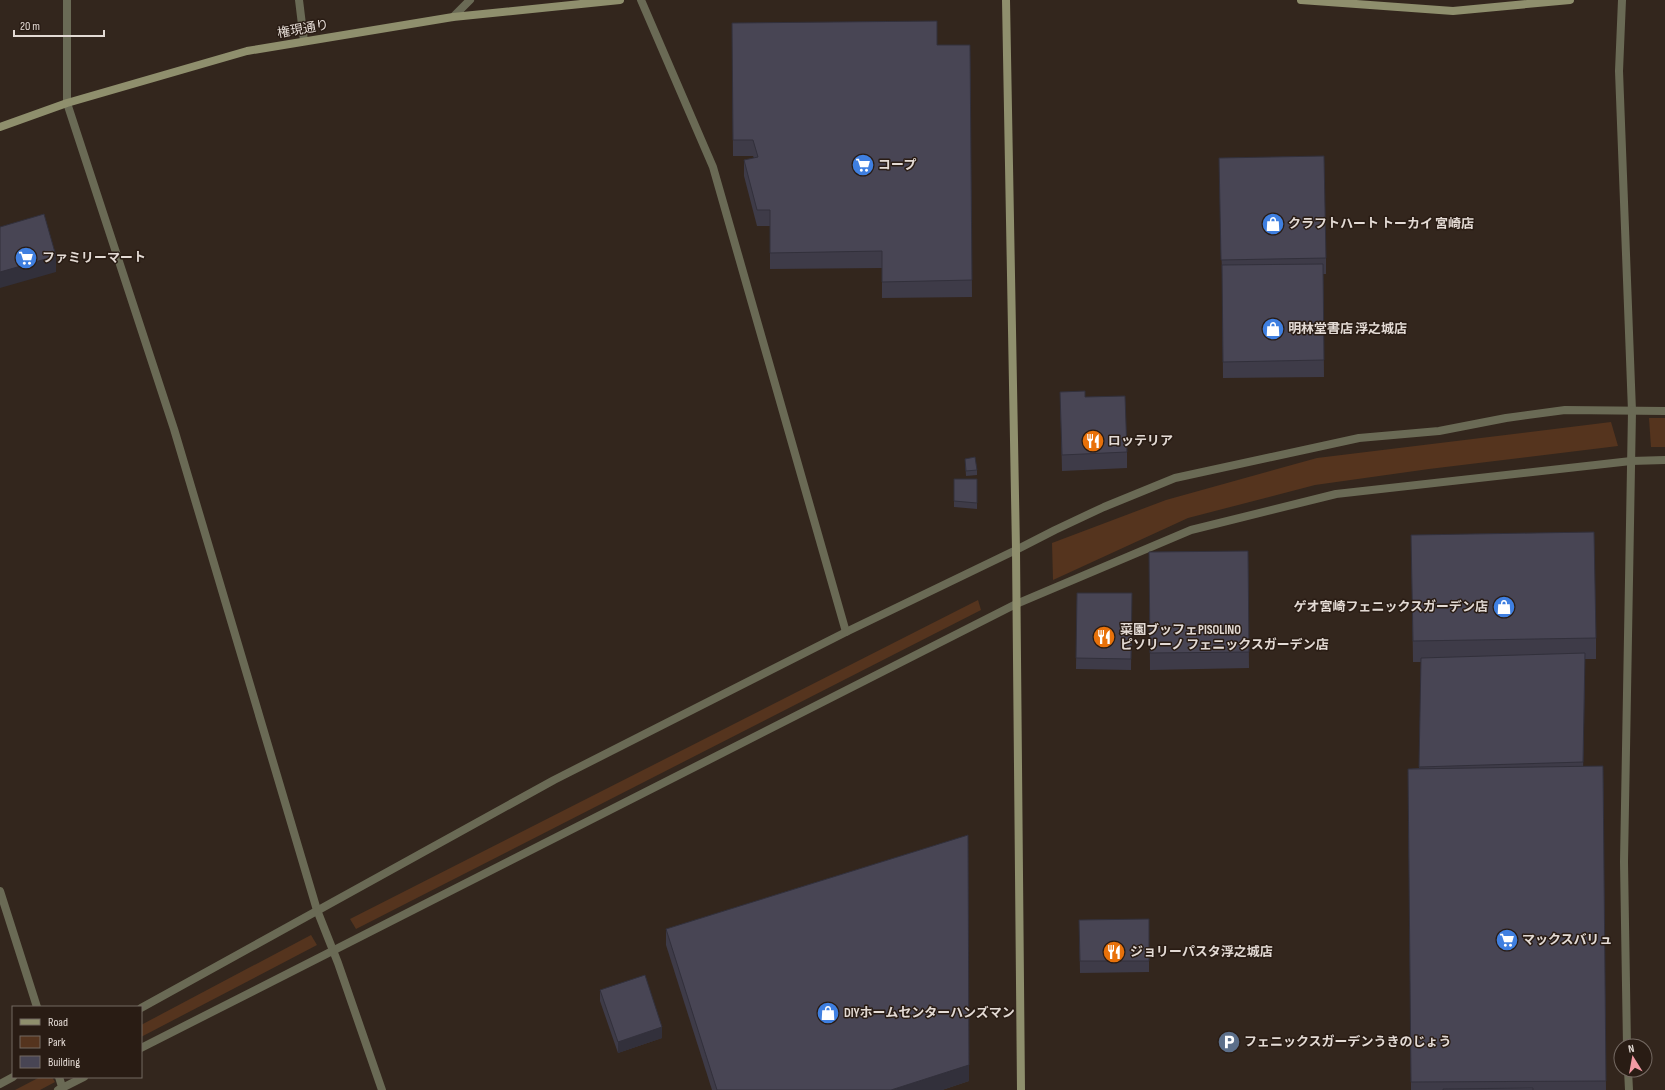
<svg xmlns="http://www.w3.org/2000/svg" width="1665" height="1090" font-family="'Sofia Sans Condensed','Noto Sans JP',sans-serif">
  <style>
    .green { fill: #55341e }
    .lines { fill: none; stroke-linecap: round; stroke-linejoin: round }
    .street { stroke: #6a6a55; stroke-width: 8 }
    .secondary { stroke: #8f8f6d; stroke-width: 8 }
    .wall { fill: #3e3b48 }
    .shaded-wall { fill: #32303b }
    .building { fill: #484554; stroke: #32303b }
    .labels { text-anchor: middle; dominant-baseline: central; stroke-width: 3; stroke-linejoin: round; paint-order: stroke }
    .street-label { font-size: 13px; fill: #e3dad4; stroke: #291c14 }
    .poi-label { font-size: 13px; font-weight: bold; fill: #e3dad4; stroke: #291c14; text-anchor: start }
  </style>
  <rect width="100%" height="100%" fill="#33261d"/>
  <!-- green -->
  <g class="green">
    <path d="M1649 418H1665V447H1651Z"/>
    <path d="M1611 422 1618 446 1429 469 1315 485 1188 518 1053 580 1052 543 1166 500 1317 458Z"/>
    <path d="M978 600 981 610 356 929 350 919Z"/>
    <path d="M311 935 317 945 141 1037V1025Z"/>
    <path d="M40 1077H52L55 1082 40 1090H15Z"/>
  </g>
  <g class="lines">
    <!-- street -->
    <g class="street">
      <path d="M67 0V103L174 429 317 910 338 963 382 1090"/>
      <path d="M299 0 304 41"/>
      <path d="M641 0 713 167 846 632"/>
      <path d="M1622 0 1619 71 1632 411 1624 862 1627 1046"/>
      <path d="M453 17 470 0"/>
      <path d="M0 891 37 1007"/>
      <path d="M141 1008 554 780 846 632 1016 550 1055 530 1104 507 1175 478 1359 438 1439 431 1506 418 1565 410 1665 411"/>
      <path d="M141 1048 1016 604 1191 530 1336 494 1631 461 1665 460"/>
      <path d="M1628 1070 1629 1090"/>
      <path d="M59 1077 63 1090"/>
      <path d="M0 1084 13 1077"/>
      <path d="M58 1090 84 1077"/>
    </g>
    <!-- secondary -->
    <g class="secondary">
      <path d="M1006 0 1016 550 1021 1090"/>
      <path d="M1301 0 1453 11 1570 0"/>
      <path d="M0 127 67 103 247 51 453 17 620 0"/>
    </g>
  </g>
  <!-- wall -->
  <g class="wall">
    <path d="M732 23 937 45H970L972 297 882 298V268L770 269V226H757L744 176V160L754 158 753 156H733Z"/>
    <path d="M1219 158 1326 258V274H1323L1324 377 1223 378 1222 276Z"/>
    <path d="M1060 392 1085 397 1127 452V468L1062 471Z"/>
    <path d="M965 459 977 470V475L966 476Z"/>
    <path d="M954 479H977V509L954 507Z"/>
    <path d="M1411 535 1596 638V659H1585L1583 766H1603L1606 1090H1411L1408 769 1419 768 1421 662H1413Z"/>
    <path d="M1248 551 1249 668 1150 670 1149 552Z"/>
    <path d="M1077 593H1132L1131 670 1076 669Z"/>
    <path d="M1149 919V972L1080 973 1079 920Z"/>
    <path d="M666 929 969 1081 942 1090H712L666 945Z"/>
    <path d="M600 990 662 1038 618 1053 600 1001Z"/>
  </g>
  <!-- shaded-wall -->
  <g class="shaded-wall">
    <path d="M56 256V272L0 288V272Z"/>
    <path d="M1585 653V675L1583 783V762Z"/>
    <path d="M662 1027V1038L618 1053V1042Z"/>
    <path d="M969 1065V1081L942 1090H891Z"/>
  </g>
  <!-- building -->
  <g class="building">
    <path d="M937 21V45H970L972 280 882 282V251L770 253V210H757L744 160 758 157 753 140H733L732 23Z"/>
    <path d="M1324 156 1326 258 1221 260 1219 158Z"/>
    <path d="M44 214 56 256 0 272V227Z"/>
    <path d="M1323 264 1324 360 1223 362 1222 265Z"/>
    <path d="M1085 391V397L1125 396 1127 452 1062 455 1060 392Z"/>
    <path d="M975 457 977 470 966 471 965 459Z"/>
    <path d="M954 479H977V503L954 501Z"/>
    <path d="M1594 532 1596 638 1413 641 1411 535Z"/>
    <path d="M1248 551 1249 652 1150 653 1149 552Z"/>
    <path d="M1077 593H1132L1131 659 1076 658Z"/>
    <path d="M1585 653 1583 762 1419 767 1421 658Z"/>
    <path d="M1603 766 1606 1081 1411 1082 1408 769Z"/>
    <path d="M968 835 969 1065 891 1090H717L666 929Z"/>
    <path d="M1149 919V961H1080L1079 920Z"/>
    <path d="M645 975 662 1027 618 1042 600 990Z"/>
    <path d="M1533 1088V1090H1443V1089Z"/>
  </g>
  <!-- icons -->
  <defs>
    <g id="supermarket-disc" transform="scale(1.15)"><circle r="9.5" fill="#3f7fe0" stroke="#291c14"/><path d="M-6-5.5h2.5l.6 2H6L4.5 2H-2.5L-4.4-4H-6ZM-1.5 3.2a1.3 1.3 0 1 0 .1 0ZM3 3.2a1.3 1.3 0 1 0 .1 0Z" fill="#fff"/></g>
    <g id="shop-disc" transform="scale(1.15)"><circle r="9.5" fill="#3f7fe0" stroke="#291c14"/><path d="M-5-2.5h2.3a2.7 3.5 0 0 1 5.4 0H5L5.5 6h-11ZM-1.5-2.5h3a1.5 2.3 0 0 0-3 0Z" fill="#fff"/></g>
    <g id="restaurant-disc" transform="scale(1.15)"><circle r="9.5" fill="#e8710a" stroke="#291c14"/><path d="M-5-6h1v4h1v-4h1v4h1v-4h1v5L-1.5 .5V6h-2V.5L-5-1ZM5-6V6H3V1.5H1.5Q1.5-4 5-6Z" fill="#fff"/></g>
    <g id="parking-disc" transform="scale(1.15)"><circle r="9.5" fill="#5c6f8a" stroke="#291c14"/><path d="M-3.5-5.5H1a3.5 3.5 0 0 1 0 7H-1V5.5H-3.5ZM-1-3.4V-.6H.8a1.4 1.4 0 0 0 0-2.8Z" fill="#fff"/></g>
  </defs>
  <g fill-rule="evenodd">
    <use href="#supermarket-disc" x="863" y="165"/>
    <use href="#shop-disc" x="1273" y="224"/>
    <use href="#supermarket-disc" x="26" y="258"/>
    <use href="#shop-disc" x="1273" y="329"/>
    <use href="#restaurant-disc" x="1093" y="441"/>
    <use href="#shop-disc" x="1504" y="607"/>
    <use href="#restaurant-disc" x="1104" y="637"/>
    <use href="#supermarket-disc" x="1507" y="940"/>
    <use href="#restaurant-disc" x="1114" y="952"/>
    <use href="#shop-disc" x="828" y="1013"/>
    <use href="#parking-disc" x="1229" y="1042"/>
  </g>
  <g class="labels">
    <!-- street labels -->
    <g class="street-label">
      <text transform="translate(303 29) rotate(-10)">権現通り</text>
    </g>
    <!-- poi labels -->
    <g class="poi-label">
      <text x="878" y="165">コープ</text>
      <text x="1288" y="224">クラフトハート トーカイ 宮崎店</text>
      <text x="42" y="258">ファミリーマート</text>
      <text x="1288" y="329">明林堂書店 浮之城店</text>
      <text x="1108" y="441">ロッテリア</text>
      <text x="1488" y="607" text-anchor="end">ゲオ宮崎フェニックスガーデン店</text>
      <text x="1120" y="630">菜園ブッフェPISOLINO<tspan x="1120" dy="15">ピソリーノ フェニックスガーデン店</tspan></text>
      <text x="1522" y="940">マックスバリュ</text>
      <text x="1130" y="952">ジョリーパスタ浮之城店</text>
      <text x="844" y="1013">DIYホームセンターハンズマン</text>
      <text x="1244" y="1042">フェニックスガーデンうきのじょう</text>
    </g>
  </g>
  <!-- legend -->
  <rect x="12" y="1006" width="130" height="72" fill="#291c14" stroke="#736861"/>
  <rect x="20" y="1019" width="20" height="6" fill="#8f8f6d" stroke="#736861"/>
  <text x="48" y="1026" font-size="12" fill="#e3dad4">Road</text>
  <rect x="20" y="1036" width="20" height="12" fill="#55341e" stroke="#736861"/>
  <text x="48" y="1046" font-size="12" fill="#e3dad4">Park</text>
  <rect x="20" y="1056" width="20" height="12" fill="#484554" stroke="#736861"/>
  <text x="48" y="1066" font-size="12" fill="#e3dad4">Building</text>
  <!-- north arrow -->
  <g transform="translate(1633 1058) rotate(349)"><circle r="19" fill="#291c14" stroke="#736861"/>
  <path d="M0-3L7 15L0 10L-7 15Z" fill="#f49aa4"/>
  <text y="-6" font-size="11" font-weight="bold" text-anchor="middle" fill="#e3dad4">N</text>
  </g>
  <!-- scale -->
  <path d="M14 30v6h90v-6" fill="none" stroke="#e3dad4" stroke-width="2"/>
  <text x="20" y="30" font-size="12" fill="#e3dad4" stroke="#291c14" stroke-width="3" paint-order="stroke">20 m</text>
</svg>
